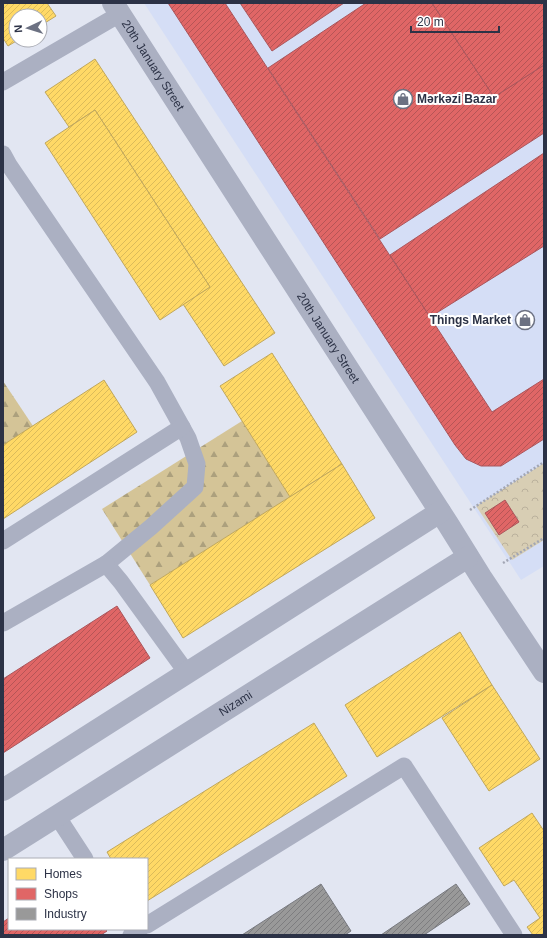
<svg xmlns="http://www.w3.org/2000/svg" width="547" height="938" font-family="Arial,sans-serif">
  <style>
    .built { fill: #d5def6 }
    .forest { fill: url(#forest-firs) }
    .park { fill: url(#park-crowns) }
    .homes { fill: url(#homes-hatch); stroke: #c0a75c }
    .shops { fill: url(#shops-hatch); stroke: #aa565c }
    .industry { fill: url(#industry-hatch); stroke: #787a80 }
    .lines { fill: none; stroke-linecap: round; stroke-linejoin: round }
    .path { stroke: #a2a6b4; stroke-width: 2.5; stroke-dasharray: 2 2; stroke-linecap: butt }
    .service { stroke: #abb0c2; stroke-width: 17 }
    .tertiary { stroke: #abb0c2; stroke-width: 22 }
    .labels { text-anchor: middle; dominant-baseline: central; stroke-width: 4; stroke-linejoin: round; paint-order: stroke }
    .street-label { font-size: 12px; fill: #2c3246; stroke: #fff }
    .poi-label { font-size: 12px; font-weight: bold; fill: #2c3246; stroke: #fff; text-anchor: start }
  </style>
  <defs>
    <pattern id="forest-firs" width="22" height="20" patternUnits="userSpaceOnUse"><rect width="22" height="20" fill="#d4c497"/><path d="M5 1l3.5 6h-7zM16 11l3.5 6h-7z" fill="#aca07d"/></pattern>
    <pattern id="park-crowns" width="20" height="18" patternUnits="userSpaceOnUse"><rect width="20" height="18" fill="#d8ceb4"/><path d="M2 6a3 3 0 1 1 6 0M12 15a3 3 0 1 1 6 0" fill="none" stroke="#bab19c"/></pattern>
    <pattern id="homes-hatch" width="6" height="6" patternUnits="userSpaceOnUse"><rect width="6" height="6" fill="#ffd966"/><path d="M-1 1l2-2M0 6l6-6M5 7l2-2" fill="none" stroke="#dbbb5a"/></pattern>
    <pattern id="shops-hatch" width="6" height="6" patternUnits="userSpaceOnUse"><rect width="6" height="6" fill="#e06666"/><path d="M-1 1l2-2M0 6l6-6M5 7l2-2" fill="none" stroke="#b65556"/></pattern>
    <pattern id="industry-hatch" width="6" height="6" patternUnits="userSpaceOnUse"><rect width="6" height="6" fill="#999"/><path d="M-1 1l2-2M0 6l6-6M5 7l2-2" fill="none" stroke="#7d7d7f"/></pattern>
  </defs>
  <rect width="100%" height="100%" fill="#e2e6f2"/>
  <!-- built -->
  <path class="built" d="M144 3H544V566L521 580Z"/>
  <!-- forest -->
  <g class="forest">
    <path d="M3 381 33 426 3 445Z"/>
    <path d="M242 421 290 497 150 585 102 509Z"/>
  </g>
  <!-- park -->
  <path class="park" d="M544 463V540L512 560 476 506Z"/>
  <!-- homes -->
  <g class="homes">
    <path d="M3 3H47L56 16 40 26V16H16V40H18L8 46 3 38Z"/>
    <path d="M95 59 275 333 224 366 183 304 210 287 95 110 69 127 45 92Z"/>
    <path d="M95 110 210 287 160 320 45 143Z"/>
    <path d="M272 353 342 464 290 497 220 386Z"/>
    <path d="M104 380 137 432 3 519V445Z"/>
    <path d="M342 464 375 518 183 638 150 585Z"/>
    <path d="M460 632 492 685 377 757 345 705Z"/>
    <path d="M492 685 540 759 489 791 442 718Z"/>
    <path d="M314 723 347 776 147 901V859H111L107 852Z"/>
    <path d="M532 813 544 831V935H533L527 927 540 918 514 880 504 886 479 848Z"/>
  </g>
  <!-- shops -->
  <g class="shops">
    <path d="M168 3H225L492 412 544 379V439L501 466H481L466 459 455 445Z"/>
    <path d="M240 3H344L272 51Z"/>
    <path d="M366 3H432L494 97 544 65V133L380 239 268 68Z"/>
    <path d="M432 3H544V65L494 97Z"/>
    <path d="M544 153V246L430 317 390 255Z"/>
    <path d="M505 500 519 522 499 535 485 513Z"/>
    <path d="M117 606 150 658 3 753V679Z"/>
    <path d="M9 918V929H105L107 931 101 935H3V922Z"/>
  </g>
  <!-- industry -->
  <g class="industry">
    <path d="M321 884 351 931 345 935H242Z"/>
    <path d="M456 884 470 904 424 935H381Z"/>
  </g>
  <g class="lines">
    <!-- path -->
    <g class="path">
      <path d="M470 510 544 462"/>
      <path d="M503 563 544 538"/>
    </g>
    <!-- service -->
    <g class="service">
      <path d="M3 82 120 14"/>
      <path d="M3 154 9 165 157 382 188 438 197 464 195 487 151 527 106 564 121 582 187 673"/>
      <path d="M3 541 182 427"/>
      <path d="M3 623 106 564"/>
      <path d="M57 816 85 859"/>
      <path d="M147 925 404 766 514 935"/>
      <path d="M131 935 140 929"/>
    </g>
    <!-- tertiary -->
    <g class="tertiary">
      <path id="s1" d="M113 3 448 524 481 577 544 672"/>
      <path d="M3 790 440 512"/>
      <path id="s2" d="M3 850 468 557"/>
    </g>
  </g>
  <!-- icons -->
  <defs>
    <g id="shop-ring" transform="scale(1)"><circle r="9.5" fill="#fff" stroke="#6c7182" stroke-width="1.5"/><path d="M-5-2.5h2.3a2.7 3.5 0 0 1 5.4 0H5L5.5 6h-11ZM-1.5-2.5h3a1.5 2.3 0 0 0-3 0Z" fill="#6c7182"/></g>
  </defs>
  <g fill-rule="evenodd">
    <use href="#shop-ring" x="403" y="99"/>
    <use href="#shop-ring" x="525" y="320"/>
  </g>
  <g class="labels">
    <!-- street labels -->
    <g class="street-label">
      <text stroke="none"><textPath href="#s1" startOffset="74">20th January Street</textPath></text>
      <text stroke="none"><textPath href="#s1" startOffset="398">20th January Street</textPath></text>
      <text stroke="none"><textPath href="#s2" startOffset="275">Nizami</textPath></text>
    </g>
    <!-- poi labels -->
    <g class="poi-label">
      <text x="417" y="99">Mərkəzi Bazar</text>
      <text x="511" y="320" text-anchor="end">Things Market</text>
    </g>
  </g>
  <!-- border -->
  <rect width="547" height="938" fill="none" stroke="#2c3246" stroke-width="8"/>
  <!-- legend -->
  <rect x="8" y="858" width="140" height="72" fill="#ffffff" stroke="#abadb5"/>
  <rect x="16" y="868" width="20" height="12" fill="#ffd966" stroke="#abadb5"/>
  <text x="44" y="878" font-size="12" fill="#2c3246">Homes</text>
  <rect x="16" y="888" width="20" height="12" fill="#e06666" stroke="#abadb5"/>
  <text x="44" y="898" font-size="12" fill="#2c3246">Shops</text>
  <rect x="16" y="908" width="20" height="12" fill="#999999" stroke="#abadb5"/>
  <text x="44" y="918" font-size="12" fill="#2c3246">Industry</text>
  <!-- north arrow -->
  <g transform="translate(28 28) rotate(266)"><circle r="19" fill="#ffffff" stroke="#abadb5"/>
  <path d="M0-3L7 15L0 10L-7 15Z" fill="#6c7182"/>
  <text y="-6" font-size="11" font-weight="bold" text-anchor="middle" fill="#2c3246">N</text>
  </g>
  <!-- scale -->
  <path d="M411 26v6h88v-6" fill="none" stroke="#2c3246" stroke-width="2"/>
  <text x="417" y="26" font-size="12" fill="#2c3246" stroke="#ffffff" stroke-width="3" paint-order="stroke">20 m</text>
</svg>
